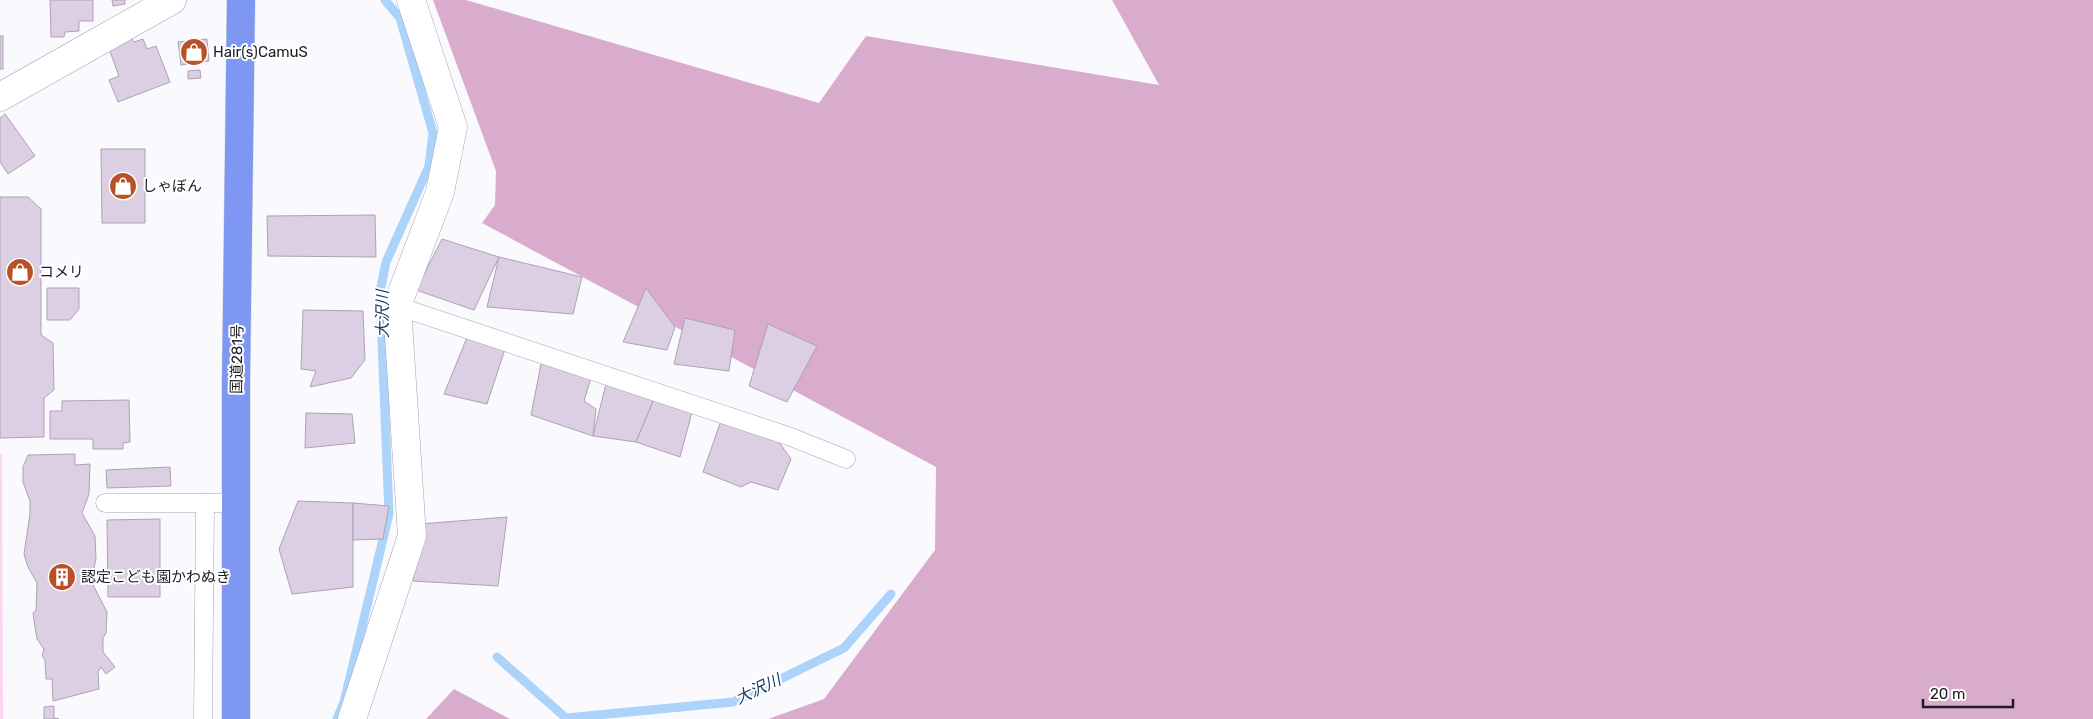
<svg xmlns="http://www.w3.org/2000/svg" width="2093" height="719" font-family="Rubik,'Noto Sans JP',sans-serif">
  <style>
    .green { fill: #fcd5f1 }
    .forest { fill: #d9abcc }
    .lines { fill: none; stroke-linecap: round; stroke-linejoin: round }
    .stream { stroke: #acd3fa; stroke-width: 9 }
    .building { fill: #dccfe3; stroke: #ada1b4 }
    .lane-casing { stroke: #a5a1b7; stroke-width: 19 }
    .street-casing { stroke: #a5a1b7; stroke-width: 29 }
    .highway-casing { stroke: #d6d6d8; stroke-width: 29 }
    .lane { stroke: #fff; stroke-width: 18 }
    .street { stroke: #fff; stroke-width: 28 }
    .highway { stroke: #7d97f3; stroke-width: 28 }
    .labels { text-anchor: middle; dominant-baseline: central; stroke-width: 4; stroke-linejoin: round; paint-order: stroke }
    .poi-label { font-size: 15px; fill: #1d1c24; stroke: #fff; text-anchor: start }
    .street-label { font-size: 15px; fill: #1d1c24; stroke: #fff }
    .water-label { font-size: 16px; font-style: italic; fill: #0e395e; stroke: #fff }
  </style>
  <rect width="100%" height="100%" fill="#fafafe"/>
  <!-- green -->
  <path class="green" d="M0 454H2L3 719H0Z"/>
  <!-- forest -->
  <g class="forest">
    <path d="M433 0H466L819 103 866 36 1159 85 1112 0H2093V719H768L824 699 935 550 936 467 482 223 495 205 496 171Z"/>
    <path d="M454 689 510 719H426Z"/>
  </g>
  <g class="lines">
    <!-- stream -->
    <g class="stream">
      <path d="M497 657 566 718 733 702 844 648 891 594"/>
      <path d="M337 719 344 702 389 514 380 292 386 262 429 166 433 133 400 18 385 0"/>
    </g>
  </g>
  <!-- building -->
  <g class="building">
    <path d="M50 0H93V21H79V31L65 32 64 37H51Z"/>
    <path d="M112 0H125V4L113 6Z"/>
    <rect x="0" y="36" width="3" height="33"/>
    <path d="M131 37 134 42 143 39 147 49 156 46 170 82 118 102 109 80 119 76 108 46Z"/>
    <path d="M207 39 209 61 181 65 178 42Z"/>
    <path d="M200 70 201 78 188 79V71Z"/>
    <path d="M5 114 35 156 8 174 0 162V118Z"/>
    <path d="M101 149H145V223H102Z"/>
    <path d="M0 197H28L41 209V335L53 343 54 390 44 398V437L0 438Z"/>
    <path d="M375 215 376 257 268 256 267 216Z"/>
    <path d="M442 239 499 257 474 310 416 290Z"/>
    <path d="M499 257 582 277 573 314 487 307Z"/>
    <path d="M47 288H79V309L70 320H47Z"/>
    <path d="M646 288 675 327 667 350 623 342Z"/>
    <path d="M303 310 363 311 365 360 351 378 310 387 316 371 301 369Z"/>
    <path d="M685 318 735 330 729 371 674 364Z"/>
    <path d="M768 324 817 346 787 402 749 386Z"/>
    <path d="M470 330 507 343 487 404 444 394Z"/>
    <path d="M543 354 593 371 584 401 596 409 593 436 531 415Z"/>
    <path d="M608 376 657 392 636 442 593 436Z"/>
    <path d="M657 392 694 405 680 457 636 442Z"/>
    <path d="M129 400 130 442 123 443V449H93V439H50V411H62V401Z"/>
    <path d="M306 413 352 414 355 443 305 448Z"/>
    <path d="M723 415 771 431 791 459 778 490 751 482 741 487 703 472Z"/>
    <path d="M75 454V465L90 464 89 494 82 513 95 536 96 559 94 568 90 572 91 581 107 612 106 633 103 638V652L115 667 106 674 101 667 98 672 99 689 53 701 52 679H46L45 660 42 656 44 649 37 639 36 633 33 613 36 610 37 583 28 567 24 554 30 514V501L23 482V467L28 455Z"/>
    <path d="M170 467 171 486 107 488 106 470Z"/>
    <path d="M298 501 353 503V587L292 594 279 549Z"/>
    <path d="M353 503 389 506 383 539 353 540Z"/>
    <path d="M507 517 498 586 413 581 420 524Z"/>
    <path d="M160 519V597H108L107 520Z"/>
    <path d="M54 706V718L59 719H44V707Z"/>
  </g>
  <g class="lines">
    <!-- lane casing -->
    <g class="lane-casing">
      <g id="lane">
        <path d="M397 306 791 437 846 459"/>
        <path d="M105 503H236"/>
        <path d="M203 719 205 503"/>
      </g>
    </g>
    <!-- street casing -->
    <g class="street-casing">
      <g id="street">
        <path d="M0 97 172 0"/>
        <path d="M352 719 412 536 397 306 440 192 453 127 411 0"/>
      </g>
    </g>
    <!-- highway casing -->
    <g class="highway-casing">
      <path id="highway" d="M236 719V381L241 0"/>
    </g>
    <!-- lane -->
    <use href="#lane" class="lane"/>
    <!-- street -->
    <use href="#street" class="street"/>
    <!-- highway -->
    <use href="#highway" class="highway"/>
  </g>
  <!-- icons -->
  <defs>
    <g id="shop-disc" transform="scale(1.4375)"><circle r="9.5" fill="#b85226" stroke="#fff"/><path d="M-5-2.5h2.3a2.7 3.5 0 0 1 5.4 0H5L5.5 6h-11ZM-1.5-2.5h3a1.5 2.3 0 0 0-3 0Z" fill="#fff"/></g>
    <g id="building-disc" transform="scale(1.4375)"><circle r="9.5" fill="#b85226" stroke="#fff"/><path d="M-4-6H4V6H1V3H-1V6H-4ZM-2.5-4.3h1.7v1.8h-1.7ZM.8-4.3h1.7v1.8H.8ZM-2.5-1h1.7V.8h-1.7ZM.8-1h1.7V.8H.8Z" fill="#fff"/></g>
  </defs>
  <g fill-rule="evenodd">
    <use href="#shop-disc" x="194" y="52"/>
    <use href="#shop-disc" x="123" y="186"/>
    <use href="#shop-disc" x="20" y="272"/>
    <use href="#building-disc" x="62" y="577"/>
  </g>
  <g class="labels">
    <!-- poi labels -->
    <g class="poi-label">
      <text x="213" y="52">Hair(s)CamuS</text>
      <text x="142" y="186">しゃぼん</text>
      <text x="39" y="272">コメリ</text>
      <text x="81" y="577">認定こども園かわぬき</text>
    </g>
    <!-- street labels -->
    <g class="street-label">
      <text transform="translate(237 359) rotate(-89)">国道281号</text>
    </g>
    <!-- water labels -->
    <g class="water-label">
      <text transform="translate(382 314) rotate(-90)">大沢川</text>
      <text transform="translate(758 689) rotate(-25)">大沢川</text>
    </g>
  </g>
  <!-- scale -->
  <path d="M1923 699v8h90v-8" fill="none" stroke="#1d1c24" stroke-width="2.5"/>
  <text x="1930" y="699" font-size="15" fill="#1d1c24" stroke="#ffffff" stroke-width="4" paint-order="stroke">20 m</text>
</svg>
